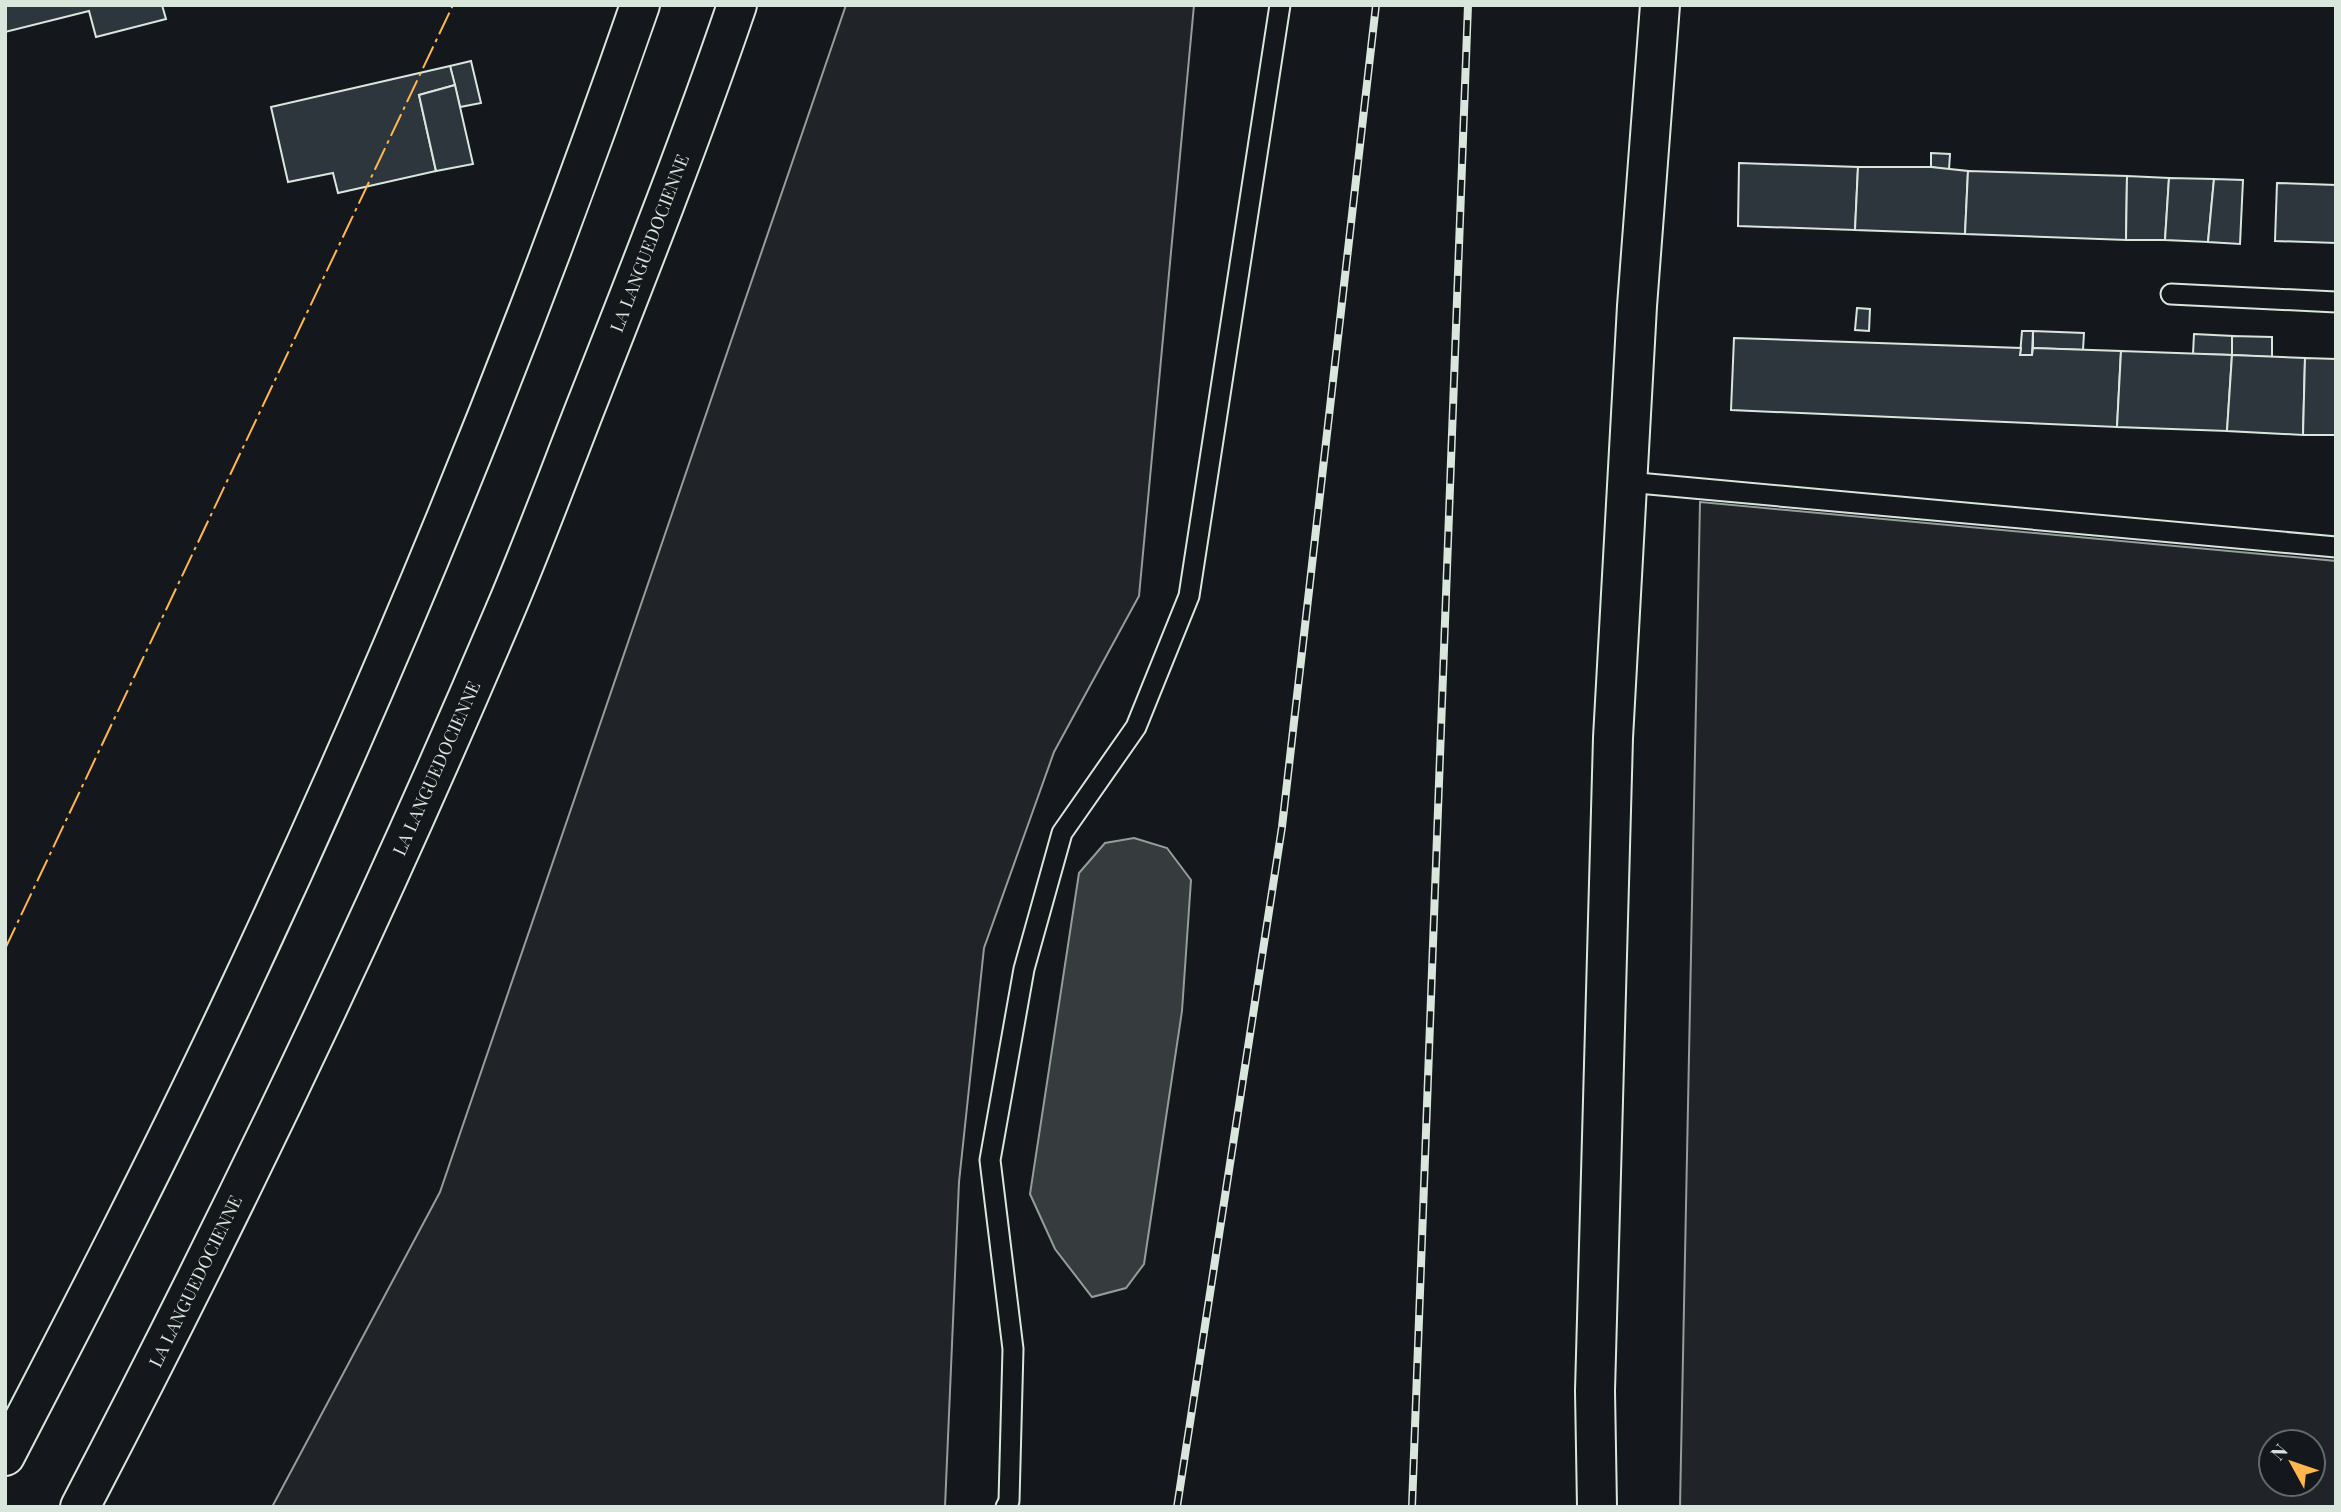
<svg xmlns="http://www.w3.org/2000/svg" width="2341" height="1512" font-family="'Playfair Display',serif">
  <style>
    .green { fill: #202428; stroke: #939e99; stroke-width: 2; fill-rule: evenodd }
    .water { fill: #363b3e; stroke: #939e99; stroke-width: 2 }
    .building { fill: #2c363c; stroke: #d8e6dc; stroke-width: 2 }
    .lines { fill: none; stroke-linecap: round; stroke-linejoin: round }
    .lane-casing { stroke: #d8e6dc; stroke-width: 23 }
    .secondary-casing { stroke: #d8e6dc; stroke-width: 42 }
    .highway-casing { stroke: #d8e6dc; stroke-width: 42 }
    .lane { stroke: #14181c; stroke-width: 19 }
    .secondary { stroke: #14181c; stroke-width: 38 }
    .highway { stroke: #14181c; stroke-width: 38 }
    .rail-casing { stroke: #d8e6dc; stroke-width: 8 }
    .rail { stroke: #14181c; stroke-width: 5; stroke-dasharray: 16; stroke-linecap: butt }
    .power { stroke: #ffb74d; stroke-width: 2; stroke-dasharray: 24 5 3.5 5; stroke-linecap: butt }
    .labels { text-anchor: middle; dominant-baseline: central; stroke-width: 5; stroke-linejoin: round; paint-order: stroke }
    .street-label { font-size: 18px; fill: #d8e6dc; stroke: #14181c }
  </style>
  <rect width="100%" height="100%" fill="#14181c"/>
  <!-- green -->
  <g class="green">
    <path d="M846 5H1194L1139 596 1054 752 984 948 959 1182 945 1507H272L440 1192Z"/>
    <path d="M1700 502 2336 561V1507H1680ZM2271 1442H2313V1484H2271Z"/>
  </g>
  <!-- water -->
  <path class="water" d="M1134 838 1167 848 1191 880 1182 1011 1144 1264 1126 1288 1092 1297 1055 1249 1030 1194 1079 873 1105 843Z"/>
  <!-- building -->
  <g class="building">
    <path d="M5 5H162L166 19 96 37 89 11 5 32Z"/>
    <path d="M471 61 481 103 460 107 450 66Z"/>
    <path d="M450 66 455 85 419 95 436 171 338 193 333 173 288 182 271 107Z"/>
    <path d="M455 85 473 164 436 171 419 95Z"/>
    <path d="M1931 153 1950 154 1949 170 1931 167Z"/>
    <path d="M1739 163 1858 167 1855 230 1738 226Z"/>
    <path d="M1858 167H1931L1968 171 1965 234 1855 230Z"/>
    <path d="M1968 171 2127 176 2126 240 1965 234Z"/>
    <path d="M2127 176 2169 178 2165 240H2126Z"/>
    <path d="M2169 178 2214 179 2208 242 2165 240Z"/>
    <path d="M2214 179 2243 180 2240 244 2208 242Z"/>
    <path d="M2277 183 2336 185V243L2275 241Z"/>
    <path d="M1857 308 1870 309 1869 331 1855 330Z"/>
    <path d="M2022 331H2033L2032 355H2020Z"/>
    <path d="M2033 331 2084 333 2083 350 2033 348Z"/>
    <path d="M2194 334 2233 336 2232 355 2193 354Z"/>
    <path d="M2232 336 2272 337V357L2232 355Z"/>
    <path d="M1734 338 2021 348 2020 355H2032L2033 348 2121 351 2117 427 1731 410Z"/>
    <path d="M2121 351 2232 355 2227 431 2117 427Z"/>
    <path d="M2232 355 2305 358 2303 435 2227 431Z"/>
    <path d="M2305 358 2336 359V435H2303Z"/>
  </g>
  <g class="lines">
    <!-- lane casing -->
    <g class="lane-casing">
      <g id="lane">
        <path d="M2171 294 2336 302"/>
        <path d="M1627 482 2336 547"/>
        <path d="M1006 1507 1009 1501 1013 1349 990 1160 1024 969 1062 833 1136 727 1189 596 1280 5"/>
      </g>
    </g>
    <!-- secondary casing -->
    <g class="secondary-casing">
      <path id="secondary" d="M1597 1507 1595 1391 1613 738 1637 306 1660 5"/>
    </g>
    <!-- highway casing -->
    <g class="highway-casing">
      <g id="highway">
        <path d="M5 1456C82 1308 159 1159 230 1008 384 682 522 346 640 5"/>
        <path d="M80 1507C233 1214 375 917 504 613 533 545 559 475 586 406 638 274 691 140 737 5"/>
      </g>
    </g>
    <!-- lane -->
    <use href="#lane" class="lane"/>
    <!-- secondary -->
    <use href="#secondary" class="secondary"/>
    <!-- highway -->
    <use href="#highway" class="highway"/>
    <!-- rail casing -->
    <g class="rail-casing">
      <g id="rail">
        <path d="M1177 1507 1282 827 1376 5"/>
        <path d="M1412 1507 1468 5"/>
      </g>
    </g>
    <!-- rail -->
    <use href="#rail" class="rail"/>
    <!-- power -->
    <path class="power" d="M5 949 453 5"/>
  </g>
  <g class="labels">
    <!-- street labels -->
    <g class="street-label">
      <text transform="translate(649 243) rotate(-69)">LA LANGUEDOCIENNE</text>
      <text transform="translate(436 768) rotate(-66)">LA LANGUEDOCIENNE</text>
      <text transform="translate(195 1281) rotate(-64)">LA LANGUEDOCIENNE</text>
    </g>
  </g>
  <!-- border -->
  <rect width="2341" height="1512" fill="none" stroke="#d8e6dc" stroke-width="14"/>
  <!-- north arrow -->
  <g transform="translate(2292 1463) rotate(310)"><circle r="33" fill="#14181c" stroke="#626a69" stroke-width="2"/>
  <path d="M0-5L12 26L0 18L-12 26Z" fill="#ffb74d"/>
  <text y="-10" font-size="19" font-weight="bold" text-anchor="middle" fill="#d8e6dc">N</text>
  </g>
</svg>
